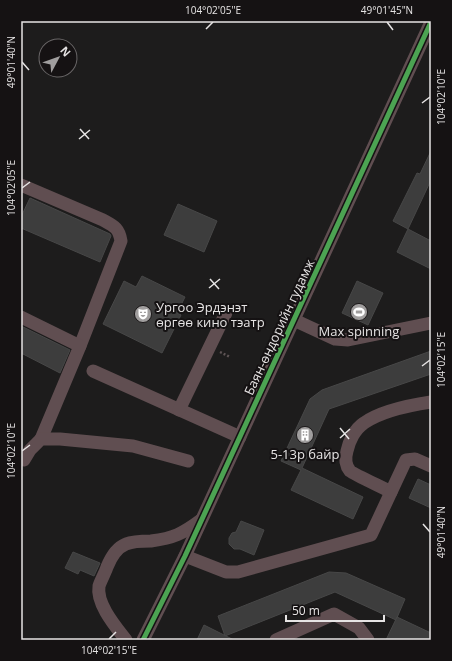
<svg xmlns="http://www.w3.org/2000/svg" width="452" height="661" font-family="'Open Sans',sans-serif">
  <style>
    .building { fill: #3d3d3d; stroke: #474747 }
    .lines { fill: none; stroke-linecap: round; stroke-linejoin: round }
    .path { stroke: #5e5455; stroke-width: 2.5; stroke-dasharray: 2 2; stroke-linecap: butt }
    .minor { stroke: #604e51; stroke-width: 13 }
    .cycleway-casing { stroke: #151213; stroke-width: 8 }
    .cycleway { stroke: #4ca352; stroke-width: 5 }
    .ticks { fill: none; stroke: #e6e4e4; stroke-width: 1.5 }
    .labels { text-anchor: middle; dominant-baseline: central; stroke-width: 4; stroke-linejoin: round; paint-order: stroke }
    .poi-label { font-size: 13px; fill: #e6e4e4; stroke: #151213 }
    .street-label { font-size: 13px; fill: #e6e4e4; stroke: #151213 }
    .neatline { fill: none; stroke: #e6e4e4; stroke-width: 1.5 }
    .ticks-label { font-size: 10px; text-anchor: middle; fill: #e6e4e4 }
  </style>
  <rect width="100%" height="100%" fill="#1d1c1c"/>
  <!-- building -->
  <g class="building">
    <path d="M431 151V180L408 229 393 221 417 173 420 174Z"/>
    <path d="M30 198 110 234 111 236 100 262 21 228V217Z"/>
    <path d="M178 204 217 221 204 252 164 235Z"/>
    <path d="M408 229 431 241V269L397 252Z"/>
    <path d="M142 276 185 297 177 313 181 315 162 353 103 324 124 281 136 287Z"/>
    <path d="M357 281 383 293 368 325 342 313Z"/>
    <path d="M21 326 70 350 60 373 21 353Z"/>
    <path d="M431 351V374L329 409 302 468 363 497 353 519 291 490 301 470 281 461 310 399 322 390Z"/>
    <path d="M418 479 431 485V508L409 498Z"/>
    <path d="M241 521 264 530 254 555 240 549H234L229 544V538L232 533 236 532Z"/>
    <path d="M73 552 100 563 94 576 80 570 78 574 65 568Z"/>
    <path d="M329 572 346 573 405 599 396 620 335 592 225 636 218 616Z"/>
    <path d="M397 617 431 633V640H386Z"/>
    <path d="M204 625 234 640H197Z"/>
  </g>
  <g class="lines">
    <!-- path -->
    <path class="path" d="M220 352 230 357"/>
    <!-- minor -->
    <g class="minor">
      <path d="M21 185 103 220C114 226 119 228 121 241L80 346"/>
      <path d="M21 317 80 346 41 439"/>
      <path d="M294 320 335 339 348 340 431 323"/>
      <path d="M93 371 240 437"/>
      <path d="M179 410 226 313"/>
      <path d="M24 460 30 450 41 439H60L133 446 188 461"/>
      <path d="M391 492C384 488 355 475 350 471 345 465 345 458 347 451 349 441 355 429 364 423 381 411 411 405 431 402"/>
      <path d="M185 556 226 572H238L371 535 406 460 415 459 431 466"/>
      <path d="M126 640C116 627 96 604 99 586 101 580 105 573 107 567 111 557 116 548 126 544 133 541 143 541 151 541 174 538 182 534 201 520"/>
      <path d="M143 640 185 556 431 22"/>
      <path d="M276 640 334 614 359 628 368 640"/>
    </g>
    <!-- cycleway casing -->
    <g class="cycleway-casing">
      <path id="cycleway" d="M143 640 185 556 431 22"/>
    </g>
    <!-- cycleway -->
    <use href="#cycleway" class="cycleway"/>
  </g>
  <!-- ticks -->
  <path class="ticks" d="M387 22 393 30M206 29 213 22M22 62 29 70M422 103 430 97M80 129 89 139M79 139 90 130M22 188 30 182M210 279 219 289M209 288 220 279M422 366 430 360M340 428 349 439M340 438 350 429M22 451 30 445M423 524 430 532M109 639 116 632"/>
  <!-- icons -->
  <defs>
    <g id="stadium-disc" transform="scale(0.9)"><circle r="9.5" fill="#a09e9e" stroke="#151213"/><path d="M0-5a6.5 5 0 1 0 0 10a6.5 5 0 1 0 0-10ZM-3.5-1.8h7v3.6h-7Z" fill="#fff"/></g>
    <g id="theatre-disc" transform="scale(0.9)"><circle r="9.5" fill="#a09e9e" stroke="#151213"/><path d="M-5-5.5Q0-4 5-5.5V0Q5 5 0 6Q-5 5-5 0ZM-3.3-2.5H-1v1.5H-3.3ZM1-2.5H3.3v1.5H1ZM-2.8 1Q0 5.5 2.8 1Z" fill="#fff"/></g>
    <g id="building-disc" transform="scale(0.9)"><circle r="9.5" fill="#a09e9e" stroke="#151213"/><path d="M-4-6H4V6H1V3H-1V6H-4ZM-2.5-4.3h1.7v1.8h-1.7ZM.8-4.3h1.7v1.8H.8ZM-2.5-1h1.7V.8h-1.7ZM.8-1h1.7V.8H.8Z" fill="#fff"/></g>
  </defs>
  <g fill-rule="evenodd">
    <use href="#stadium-disc" x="359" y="312"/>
    <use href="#theatre-disc" x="143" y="314"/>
    <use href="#building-disc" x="305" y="435"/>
  </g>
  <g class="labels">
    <!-- poi labels -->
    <g class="poi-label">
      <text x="156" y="307" text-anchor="start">Ургоо Эрдэнэт<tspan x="156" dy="15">өргөө кино тэатр</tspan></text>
      <text x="359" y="331">Max spinning</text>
      <text x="305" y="454">5-13р байр</text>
    </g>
    <!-- street labels -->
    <g class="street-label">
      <text transform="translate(279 327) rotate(-65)">Баян-өндорийн гудамж</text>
    </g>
  </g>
  <!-- border -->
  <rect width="452" height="661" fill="none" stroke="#151213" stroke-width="44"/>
  <!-- north arrow -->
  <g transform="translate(58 58) rotate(49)"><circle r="19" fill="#151213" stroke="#696667"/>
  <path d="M0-3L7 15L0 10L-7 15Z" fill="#a09e9e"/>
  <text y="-6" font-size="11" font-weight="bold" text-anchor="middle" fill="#e6e4e4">N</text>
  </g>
  <!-- scale -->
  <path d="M286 615v6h98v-6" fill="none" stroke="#e6e4e4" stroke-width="2"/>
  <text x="292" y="615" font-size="12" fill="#e6e4e4" stroke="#151213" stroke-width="3" paint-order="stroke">50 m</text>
  <rect x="22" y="22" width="408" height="617" class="neatline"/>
  <g class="ticks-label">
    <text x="213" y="14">104°02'05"E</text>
    <text x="387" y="14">49°01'45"N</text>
    <text transform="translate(11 62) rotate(-90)" y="4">49°01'40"N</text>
    <text transform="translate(441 97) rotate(-90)" y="4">104°02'10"E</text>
    <text transform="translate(11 188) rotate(-90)" y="4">104°02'05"E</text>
    <text transform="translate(441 360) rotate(-90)" y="4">104°02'15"E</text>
    <text transform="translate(11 451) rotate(-90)" y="4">104°02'10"E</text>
    <text transform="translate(441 532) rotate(-90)" y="4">49°01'40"N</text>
    <text x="109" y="654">104°02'15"E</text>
  </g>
</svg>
